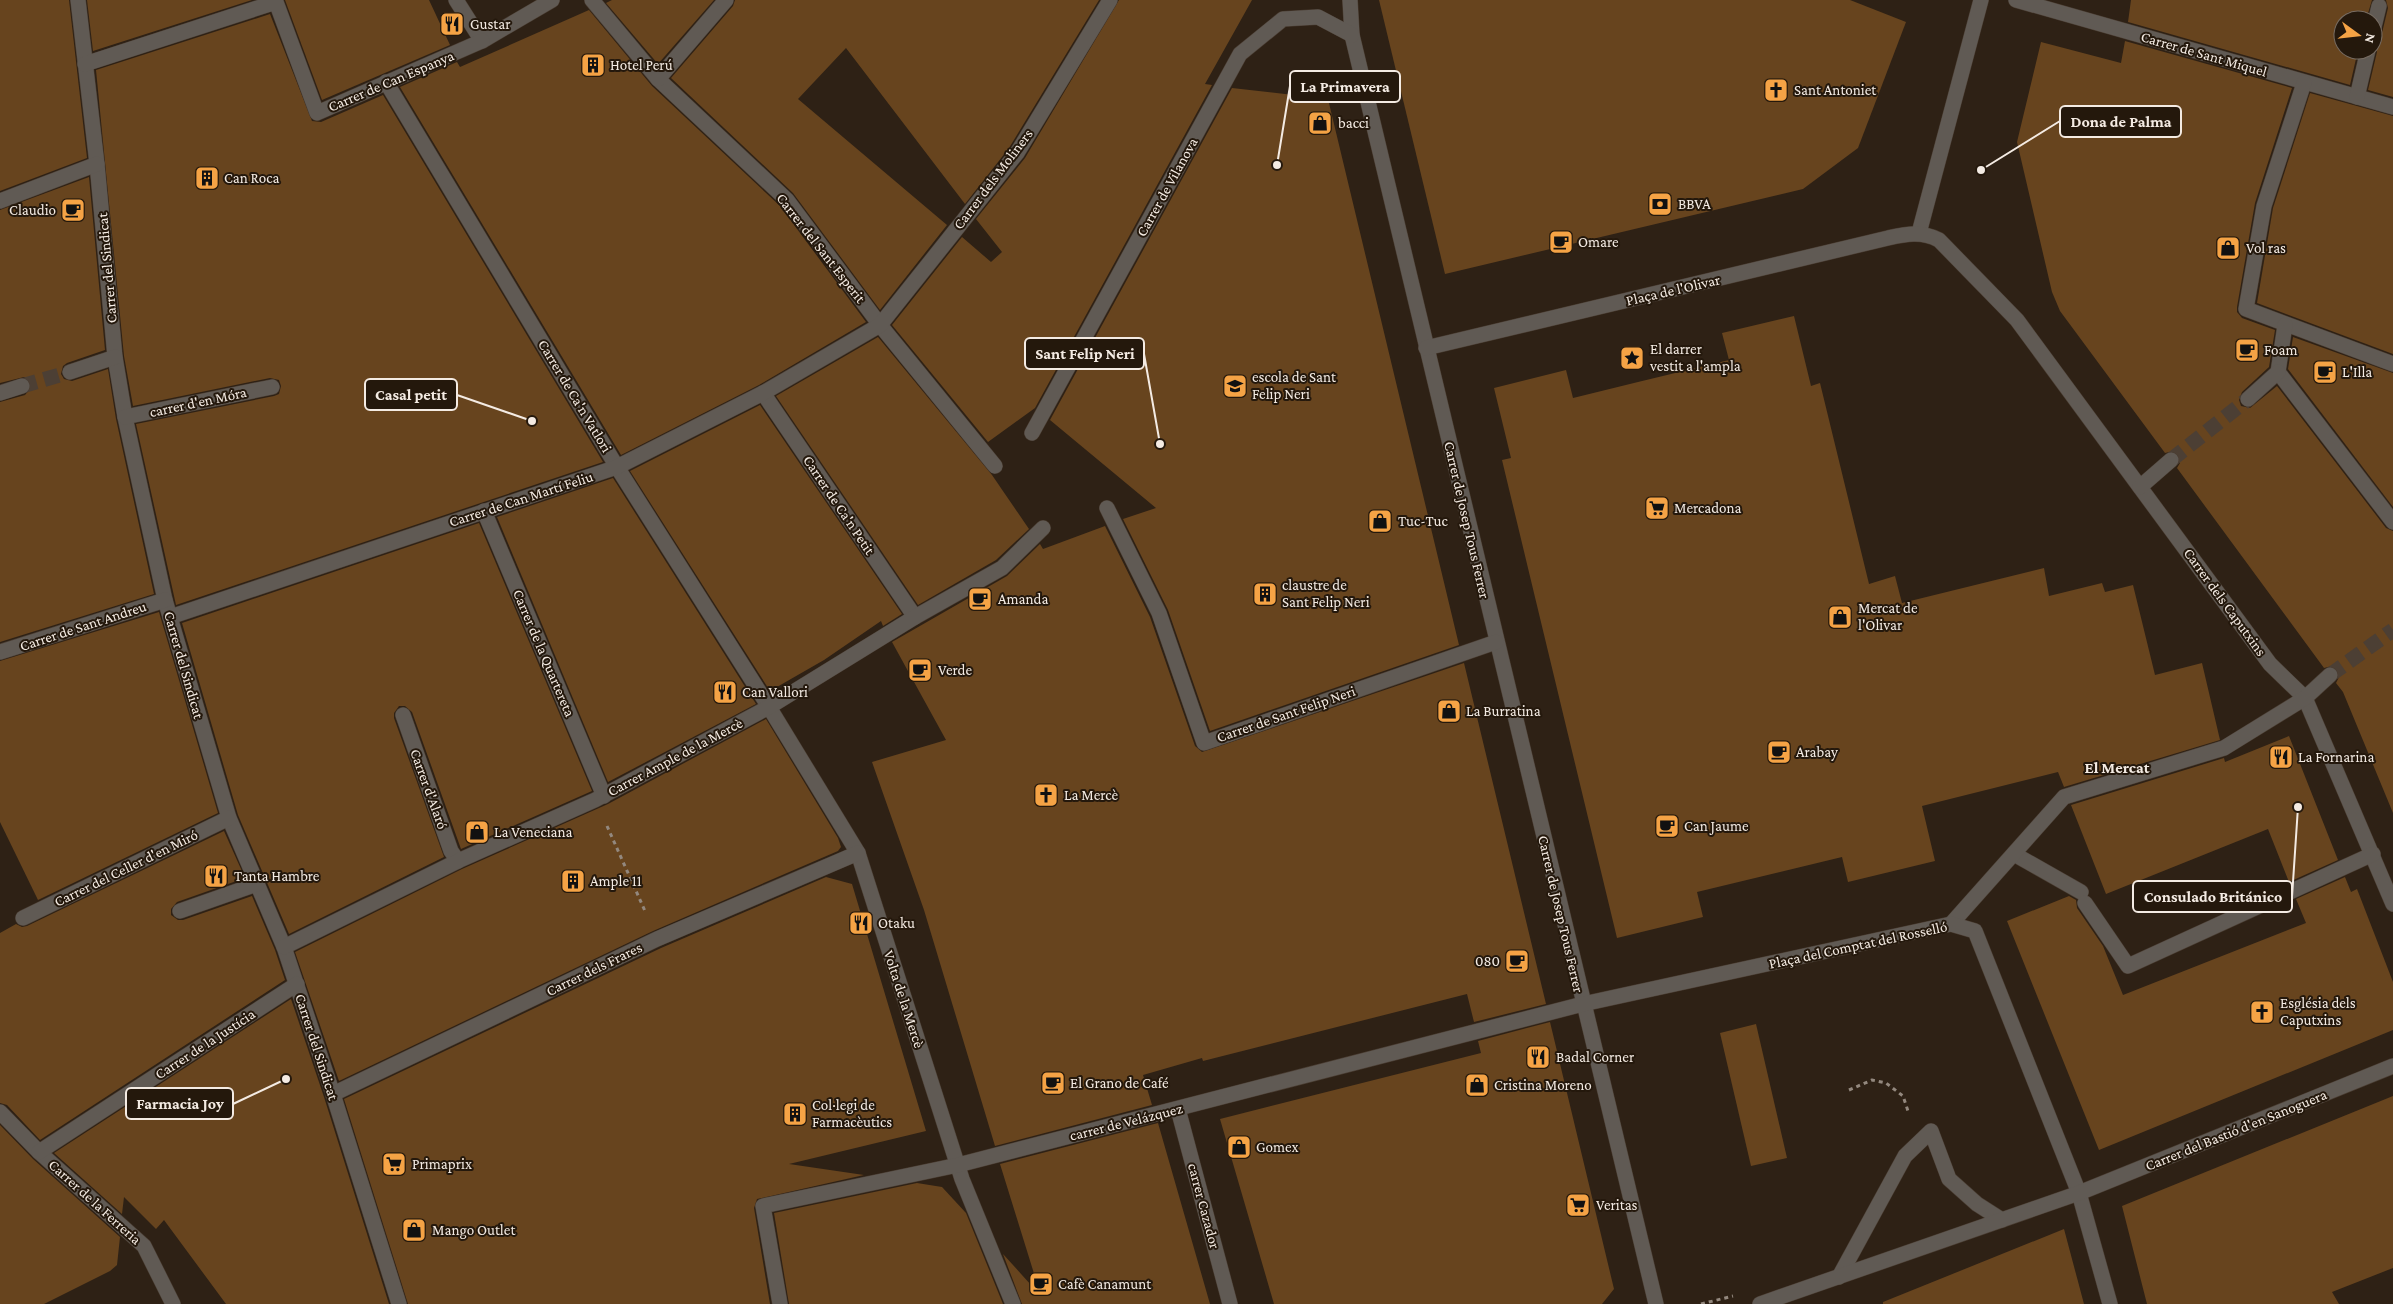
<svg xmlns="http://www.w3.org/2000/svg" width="2393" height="1304" font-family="'Crimson Pro',serif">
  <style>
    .building { fill: #67441e }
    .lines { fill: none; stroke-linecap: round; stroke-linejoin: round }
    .street-tunnel { stroke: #4c3f34; stroke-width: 15; stroke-dasharray: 15 8; stroke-linecap: butt }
    .lane-casing { stroke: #4a3d32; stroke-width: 16 }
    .street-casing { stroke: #4a3d32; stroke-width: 16 }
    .path { stroke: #93887e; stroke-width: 3; stroke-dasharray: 4 4; stroke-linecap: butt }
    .lane { stroke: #605a54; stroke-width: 15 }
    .street { stroke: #605a54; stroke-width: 15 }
    .labels { text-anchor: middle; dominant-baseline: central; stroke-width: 4; stroke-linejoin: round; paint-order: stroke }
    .poi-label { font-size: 15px; fill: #f4ebe3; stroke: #24180c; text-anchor: start }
    .street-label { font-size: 15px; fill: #f4ebe3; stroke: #24180c }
    .neighbourhood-label { font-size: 16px; font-weight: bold; fill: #f4ebe3; stroke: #24180c }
    .leader { fill: none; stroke: #f4ebe3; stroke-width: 2 }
    .callout-dot { fill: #f4ebe3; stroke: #24180c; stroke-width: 2 }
    .callout { fill: #24180c; stroke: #f4ebe3; stroke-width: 2 }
    .callout-label { font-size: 16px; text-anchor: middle; font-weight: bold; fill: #f4ebe3 }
  </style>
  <rect width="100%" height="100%" fill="#2e2115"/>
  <!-- building -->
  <g class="building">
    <path d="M0 0H69L87 158 0 191Z"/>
    <path d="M87 0H252L93 51Z"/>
    <path d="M285 0H429L450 45 322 100Z"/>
    <path d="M612 0H714L658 64 606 3Z"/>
    <path d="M735 0H1099L1009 148 965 204 846 48 798 99 947 225 880 310 793 193 671 78 733 6Z"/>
    <path d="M1119 0H1252L1205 84 1212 85 1035 408 988 442 892 325 962 237 991 262 1002 252 976 219 1025 158Z"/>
    <path d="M1379 0H1850L1906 22 1858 148 1803 189 1445 274Z"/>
    <path d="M2131 0H2372L2366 20H2343V50H2358L2350 85 2128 22Z"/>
    <path d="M2386 0H2393V97L2368 90 2377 52 2373 40 2379 38 2382 33 2388 8Z"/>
    <path d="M589 10 652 86 780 206 866 322 759 385 621 455 400 87 457 62 460 67Z"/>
    <path d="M270 14 312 121 321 122 383 95 603 462 176 605 136 424 274 396 279 394 281 386 279 380 270 378 133 406 124 356 96 70Z"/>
    <path d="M2125 41 2292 88 2255 203 2237 307V312L2242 318 2275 330 2269 367 2242 392 2239 400 2241 406 2250 408 2277 386 2386 528 2393 531V813L2343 692 2336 683 2339 677 2337 669 2332 666 2324 668 2177 468 2180 463 2178 454 2174 451 2165 453 2060 311 2052 292 2017 142 2041 42 2121 63Z"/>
    <path d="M1232 88 1328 99 1459 645 1210 731 1168 610 1123 519 1156 508 1050 420Z"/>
    <path d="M2310 93 2393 116V354L2257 303 2273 208Z"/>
    <path d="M89 177 105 350 67 363 63 366 61 374 64 379 72 381 108 369 116 419 154 594 0 642V402L25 395 31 388 29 379 24 377 0 383V210Z"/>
    <path d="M1794 316 1811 386 1820 383 1869 584 1895 576 1902 603 2044 568 2049 596 2102 583 2105 592 2133 585 2155 675 2202 663 2220 740 2064 787 2058 772 1922 806 1935 861 1848 882 1842 857 1697 892 1703 917 1617 938 1502 460 1511 458 1494 388 1566 370 1573 398 1638 382 1729 360 1722 333Z"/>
    <path d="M878 337 992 475 1029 529 996 560 918 605 776 396Z"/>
    <path d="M2293 337 2393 373V507L2288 369Z"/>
    <path d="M760 405 902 614 883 626 881 621 824 660 770 691 630 471Z"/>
    <path d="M613 478 756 704 608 782 497 517Z"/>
    <path d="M479 523 592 791 461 849 412 712 405 706H399L394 713V718L444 857 289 934 238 815 182 623Z"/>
    <path d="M1105 526 1150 617 1195 746 1202 752 1464 663 1546 1004 1474 1022 1467 994 1203 1061 1202 1058 1143 1075 1152 1105 995 1146 924 910 872 762 946 740 892 642 1007 576 1040 544 1043 549Z"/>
    <path d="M159 612 218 813 38 900 0 822V661Z"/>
    <path d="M766 719 838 838 841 847 838 851 653 931 339 1081 295 952 462 869 608 804Z"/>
    <path d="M2289 736 2338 860 2289 882 2268 829 2106 894 2071 805 2224 758 2225 762Z"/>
    <path d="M224 831 245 878 177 902 171 909V915L178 920H183L252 896 275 950 285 980 40 1140 7 1105 0 1103V933L16 924 22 927 27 926Z"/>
    <path d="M826 877 852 884 926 1131 789 1164 864 1175 757 1199 754 1208 770 1304H408L344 1099 661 948Z"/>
    <path d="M2345 877 2351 892 2357 889 2393 982V1030L2099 1150 2007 921 2069 896 2076 900 2077 908 2103 946 2123 995 2306 923 2296 899Z"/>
    <path d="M291 999 324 1097 389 1304H226L164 1220 156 1229 124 1197 122 1214 54 1153Z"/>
    <path d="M1550 1022 1614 1289 1602 1304H1274L1220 1119 1481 1053 1478 1041Z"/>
    <path d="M1756 1024 1787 1158 1751 1166 1720 1033Z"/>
    <path d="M2393 1096V1268L2332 1292 2339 1304H2147L2122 1206Z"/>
    <path d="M1158 1123 1210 1304H1022L1003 1254 1041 1296 1000 1164Z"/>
    <path d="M0 1125 33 1159 120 1237 117 1265 110 1271 44 1304H0Z"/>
    <path d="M917 1183 942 1187 966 1213 1003 1304H789L774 1213Z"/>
    <path d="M2064 1229 2084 1304H1883V1302Z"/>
  </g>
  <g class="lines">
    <!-- street-tunnel -->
    <g class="street-tunnel">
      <path d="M22 386 70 372"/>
      <path d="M2171 460 2248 399"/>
      <path d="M2330 675 2393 630"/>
    </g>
    <!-- lane casing -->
    <g class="lane-casing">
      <g id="lane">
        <path d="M403 715 451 851 458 861"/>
        <path d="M1839 1277 1905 1156 1931 1131 1949 1179 1977 1204 2002 1220"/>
      </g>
    </g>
    <!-- street casing -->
    <g class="street-casing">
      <g id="street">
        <path d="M78 0 97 164 115 357 125 417 165 600 229 818 284 947 333 1094 399 1304"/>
        <path d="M456 0 482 41 552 0"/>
        <path d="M592 0 658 79 787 200 880 325 995 466"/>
        <path d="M1350 0 1352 35 1656 1304"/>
        <path d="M2016 0 2393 107"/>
        <path d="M2373 31 2379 6"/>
        <path d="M85 64 276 2 317 113 482 41"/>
        <path d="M658 79 726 0"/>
        <path d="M386 82 617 467 769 707 858 853 962 1179 1013 1304"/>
        <path d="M2304 83 2264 206 2246 309 2393 364"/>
        <path d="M2357 97 2368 50"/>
        <path d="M0 201 97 164"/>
        <path d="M1919 233 1981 0"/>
        <path d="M1426 348 1888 238C1907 234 1921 231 1939 240L2017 320 2270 664 2305 698 2393 904"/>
        <path d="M70 372 115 357"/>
        <path d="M2278 372 2393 522"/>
        <path d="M2278 372 2285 325"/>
        <path d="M0 393 22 386"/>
        <path d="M763 393 915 617"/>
        <path d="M2248 399 2278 372"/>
        <path d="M125 417 272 387"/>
        <path d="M1032 433 1240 54 1283 19 1318 17 1352 35"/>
        <path d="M2140 487 2171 460"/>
        <path d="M1107 508 1159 613 1204 743 1496 642"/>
        <path d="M484 511 604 796"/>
        <path d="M170 617 617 467 763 393 880 325 1017 153 1110 0"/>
        <path d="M0 652 165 600"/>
        <path d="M2014 854 2081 892"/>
        <path d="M2085 903 2128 966 2373 854"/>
        <path d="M180 911 257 884"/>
        <path d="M23 918 229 818"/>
        <path d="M1951 924 2064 797 2224 748 2305 698 2330 675"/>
        <path d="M284 947 458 861 595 800 769 707 915 617 1002 568 1043 528"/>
        <path d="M333 1094 657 939 858 853"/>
        <path d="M1178 1109 1230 1304"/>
        <path d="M0 1112 39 1152 144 1246 173 1304"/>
        <path d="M39 1152 297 984"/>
        <path d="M780 1304 763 1206 958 1165 1583 1004 1951 924 1975 931 2079 1193 2110 1304"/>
        <path d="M1760 1304 2079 1193 2393 1066"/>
      </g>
    </g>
    <!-- path -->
    <g class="path">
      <path d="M607 826 645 911"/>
      <path d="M1849 1090 1872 1080 1886 1083 1903 1096 1908 1111"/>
      <path d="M1701 1304 1733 1296"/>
    </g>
    <!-- lane -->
    <use href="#lane" class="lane"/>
    <!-- street -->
    <use href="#street" class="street"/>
  </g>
  <!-- icons -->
  <defs>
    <g id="restaurant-square" transform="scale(1.25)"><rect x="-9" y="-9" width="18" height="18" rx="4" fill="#f5a345" stroke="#24180c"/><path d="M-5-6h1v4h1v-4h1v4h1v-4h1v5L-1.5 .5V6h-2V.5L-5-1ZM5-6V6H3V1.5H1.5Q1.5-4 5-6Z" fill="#111"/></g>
    <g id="building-square" transform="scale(1.25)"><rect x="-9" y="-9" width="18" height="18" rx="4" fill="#f5a345" stroke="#24180c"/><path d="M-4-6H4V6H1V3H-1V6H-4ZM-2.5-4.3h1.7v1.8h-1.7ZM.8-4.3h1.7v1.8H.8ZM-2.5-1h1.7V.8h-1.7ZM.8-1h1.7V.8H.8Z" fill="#111"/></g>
    <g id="church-square" transform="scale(1.25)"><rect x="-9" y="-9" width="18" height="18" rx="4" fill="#f5a345" stroke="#24180c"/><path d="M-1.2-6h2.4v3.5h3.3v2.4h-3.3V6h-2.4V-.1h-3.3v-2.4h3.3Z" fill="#111"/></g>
    <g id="shop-square" transform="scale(1.25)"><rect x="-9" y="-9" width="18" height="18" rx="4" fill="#f5a345" stroke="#24180c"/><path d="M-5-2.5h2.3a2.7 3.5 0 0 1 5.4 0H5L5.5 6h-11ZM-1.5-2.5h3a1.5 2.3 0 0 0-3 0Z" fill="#111"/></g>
    <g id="bank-square" transform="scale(1.25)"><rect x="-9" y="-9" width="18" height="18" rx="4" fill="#f5a345" stroke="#24180c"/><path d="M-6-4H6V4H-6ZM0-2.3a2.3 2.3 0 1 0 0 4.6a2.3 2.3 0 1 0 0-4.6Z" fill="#111"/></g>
    <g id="cafe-square" transform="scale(1.25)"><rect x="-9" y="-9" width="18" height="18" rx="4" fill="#f5a345" stroke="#24180c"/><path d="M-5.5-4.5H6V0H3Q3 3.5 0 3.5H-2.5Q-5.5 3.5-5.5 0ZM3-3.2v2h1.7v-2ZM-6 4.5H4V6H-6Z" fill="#111"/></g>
    <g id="sight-square" transform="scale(1.25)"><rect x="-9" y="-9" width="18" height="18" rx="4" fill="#f5a345" stroke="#24180c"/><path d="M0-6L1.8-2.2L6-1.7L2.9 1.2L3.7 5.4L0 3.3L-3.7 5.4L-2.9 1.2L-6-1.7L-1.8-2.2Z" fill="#111"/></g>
    <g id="school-square" transform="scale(1.25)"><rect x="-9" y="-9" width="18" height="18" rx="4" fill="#f5a345" stroke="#24180c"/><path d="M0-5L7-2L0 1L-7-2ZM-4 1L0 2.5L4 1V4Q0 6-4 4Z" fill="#111"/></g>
    <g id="supermarket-square" transform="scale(1.25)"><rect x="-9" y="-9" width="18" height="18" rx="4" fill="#f5a345" stroke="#24180c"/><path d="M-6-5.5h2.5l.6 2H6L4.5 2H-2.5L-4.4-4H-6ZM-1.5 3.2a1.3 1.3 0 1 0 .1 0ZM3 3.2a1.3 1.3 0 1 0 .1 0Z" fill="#111"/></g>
  </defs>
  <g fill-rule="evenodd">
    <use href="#restaurant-square" x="452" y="24"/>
    <use href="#building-square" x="593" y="65"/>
    <use href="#church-square" x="1776" y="90"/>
    <use href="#shop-square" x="1320" y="123"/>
    <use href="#building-square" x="207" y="178"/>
    <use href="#bank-square" x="1660" y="204"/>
    <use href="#cafe-square" x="73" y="210"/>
    <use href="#cafe-square" x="1561" y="242"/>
    <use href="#shop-square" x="2228" y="248"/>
    <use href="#cafe-square" x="2247" y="350"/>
    <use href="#sight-square" x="1632" y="358"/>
    <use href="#cafe-square" x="2325" y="372"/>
    <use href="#school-square" x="1235" y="386"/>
    <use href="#supermarket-square" x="1657" y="508"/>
    <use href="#shop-square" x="1380" y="521"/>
    <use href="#building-square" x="1265" y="594"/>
    <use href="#cafe-square" x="980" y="599"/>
    <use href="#shop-square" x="1840" y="617"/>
    <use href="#cafe-square" x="920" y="670"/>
    <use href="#restaurant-square" x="725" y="692"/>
    <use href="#shop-square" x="1449" y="711"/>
    <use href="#cafe-square" x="1779" y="752"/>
    <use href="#restaurant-square" x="2281" y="757"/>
    <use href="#church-square" x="1046" y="795"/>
    <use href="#cafe-square" x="1667" y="826"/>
    <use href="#shop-square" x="477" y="832"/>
    <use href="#restaurant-square" x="216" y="876"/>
    <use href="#building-square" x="573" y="881"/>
    <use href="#restaurant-square" x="861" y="923"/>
    <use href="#cafe-square" x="1517" y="961"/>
    <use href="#church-square" x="2262" y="1012"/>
    <use href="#restaurant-square" x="1538" y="1057"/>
    <use href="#cafe-square" x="1053" y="1083"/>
    <use href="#shop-square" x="1477" y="1085"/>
    <use href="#building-square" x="795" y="1114"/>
    <use href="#shop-square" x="1239" y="1147"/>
    <use href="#supermarket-square" x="394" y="1164"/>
    <use href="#supermarket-square" x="1578" y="1205"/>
    <use href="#shop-square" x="414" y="1230"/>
    <use href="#cafe-square" x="1041" y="1284"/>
  </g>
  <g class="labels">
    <!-- poi labels -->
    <g class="poi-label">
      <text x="470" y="24">Gustar</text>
      <text x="610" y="65">Hotel Perú</text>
      <text x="1794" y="90">Sant Antoniet</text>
      <text x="1338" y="123">bacci</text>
      <text x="224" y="178">Can Roca</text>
      <text x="1678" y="204">BBVA</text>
      <text x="56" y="210" text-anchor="end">Claudio</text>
      <text x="1578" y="242">Omare</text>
      <text x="2246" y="248">Vol ras</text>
      <text x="1650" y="349">El darrer<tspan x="1650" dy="17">vestit a l'ampla</tspan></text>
      <text x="2264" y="350">Foam</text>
      <text x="2342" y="372">L'Illa</text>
      <text x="1252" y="377">escola de Sant<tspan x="1252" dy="17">Felip Neri</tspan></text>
      <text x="1674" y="508">Mercadona</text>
      <text x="1398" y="521">Tuc-Tuc</text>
      <text x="1282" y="585">claustre de<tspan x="1282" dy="17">Sant Felip Neri</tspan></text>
      <text x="998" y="599">Amanda</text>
      <text x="1858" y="608">Mercat de<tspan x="1858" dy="17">l'Olivar</tspan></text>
      <text x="938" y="670">Verde</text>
      <text x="742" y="692">Can Vallori</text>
      <text x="1466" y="711">La Burratina</text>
      <text x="1796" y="752">Arabay</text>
      <text x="2298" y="757">La Fornarina</text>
      <text x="1064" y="795">La Mercè</text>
      <text x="1684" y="826">Can Jaume</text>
      <text x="494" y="832">La Veneciana</text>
      <text x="234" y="876">Tanta Hambre</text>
      <text x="590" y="881">Ample 11</text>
      <text x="878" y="923">Otaku</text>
      <text x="1500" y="961" text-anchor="end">080</text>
      <text x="2280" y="1003">Església dels<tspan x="2280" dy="17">Caputxins</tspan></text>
      <text x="1556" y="1057">Badal Corner</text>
      <text x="1070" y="1083">El Grano de Café</text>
      <text x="1494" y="1085">Cristina Moreno</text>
      <text x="812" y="1105">Col·legi de<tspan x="812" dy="17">Farmacèutics</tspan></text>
      <text x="1256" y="1147">Gomex</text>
      <text x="412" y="1164">Primaprix</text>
      <text x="1596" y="1205">Veritas</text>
      <text x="432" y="1230">Mango Outlet</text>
      <text x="1058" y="1284">Cafè Canamunt</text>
    </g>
    <!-- street labels -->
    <g class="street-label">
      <text transform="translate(2204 54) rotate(16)">Carrer de Sant Miquel</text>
      <text transform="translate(391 81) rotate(-23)">Carrer de Can Espanya</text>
      <text transform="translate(993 179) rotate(-53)">Carrer dels Moliners</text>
      <text transform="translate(1167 187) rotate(-61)">Carrer de Vilanova</text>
      <text transform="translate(821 248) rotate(52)">Carrer del Sant Esperit</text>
      <text transform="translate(107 268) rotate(-95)">Carrer del Sindicat</text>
      <text transform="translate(1673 290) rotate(-13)">Plaça de l'Olivar</text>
      <text transform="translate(575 396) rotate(59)">Carrer de Ca'n Vatlori</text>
      <text transform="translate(198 402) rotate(-12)">carrer d'en Móra</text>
      <text transform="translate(521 499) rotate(-18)">Carrer de Can Martí Feliu</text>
      <text transform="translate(839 505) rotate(56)">Carrer de Ca'n Petit</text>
      <text transform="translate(1467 520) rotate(77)">Carrer de Josep Tous Ferrer</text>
      <text transform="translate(2225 602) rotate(54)">Carrer dels Caputxins</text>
      <text transform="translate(83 626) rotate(-18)">Carrer de Sant Andreu</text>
      <text transform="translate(544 653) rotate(67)">Carrer de la Quartereta</text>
      <text transform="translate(184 665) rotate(74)">Carrer del Sindicat</text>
      <text transform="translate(1286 714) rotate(-19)">Carrer de Sant Felip Neri</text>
      <text transform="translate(675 757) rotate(-28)">Carrer Ample de la Mercè</text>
      <text transform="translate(429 789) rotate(70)">Carrer d'Alaró</text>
      <text transform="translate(126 868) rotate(-26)">Carrer del Celler d'en Miró</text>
      <text transform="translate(1561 914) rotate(77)">Carrer de Josep Tous Ferrer</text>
      <text transform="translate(1858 945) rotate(-12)">Plaça del Comptat del Rosselló</text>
      <text transform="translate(594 969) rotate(-26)">Carrer dels Frares</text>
      <text transform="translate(904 999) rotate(72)">Volta de la Mercè</text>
      <text transform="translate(205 1044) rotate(-33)">Carrer de la Justícia</text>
      <text transform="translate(317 1047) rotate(72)">Carrer del Sindicat</text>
      <text transform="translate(1126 1122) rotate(-14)">carrer de Velázquez</text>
      <text transform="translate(2236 1130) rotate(-22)">Carrer del Bastió d'en Sanoguera</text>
      <text transform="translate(95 1202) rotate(42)">Carrer de la Ferreria</text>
      <text transform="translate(1204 1206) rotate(75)">carrer Cazador</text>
    </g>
    <!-- neighbourhood labels -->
    <g class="neighbourhood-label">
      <text x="2117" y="767">El Mercat</text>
    </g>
  </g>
  <!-- callouts -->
  <path class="leader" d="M1277 165L1290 86M1981 170L2060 121M1160 444L1144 354M532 421L457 395M2298 807L2292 897M286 1079L233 1104"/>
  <g class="callout-dot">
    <circle cx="1277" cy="165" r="5"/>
    <circle cx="1981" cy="170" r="5"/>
    <circle cx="1160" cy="444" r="5"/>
    <circle cx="532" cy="421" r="5"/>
    <circle cx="2298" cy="807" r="5"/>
    <circle cx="286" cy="1079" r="5"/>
  </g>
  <g class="callout">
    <rect x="1290" y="71" width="110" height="31" rx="5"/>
    <rect x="2060" y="106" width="121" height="31" rx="5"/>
    <rect x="1025" y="338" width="119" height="31" rx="5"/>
    <rect x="365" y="379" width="92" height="31" rx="5"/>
    <rect x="2133" y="881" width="159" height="31" rx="5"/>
    <rect x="126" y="1088" width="107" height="31" rx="5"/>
  </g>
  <g class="callout-label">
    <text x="1345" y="92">La Primavera</text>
    <text x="2121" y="127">Dona de Palma</text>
    <text x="1085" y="359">Sant Felip Neri</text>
    <text x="411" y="400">Casal petit</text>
    <text x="2213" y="902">Consulado Británico</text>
    <text x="180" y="1109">Farmacia Joy</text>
  </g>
  <!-- north arrow -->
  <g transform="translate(2358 35) rotate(105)"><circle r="24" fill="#24180c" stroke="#776c62"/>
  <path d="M0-4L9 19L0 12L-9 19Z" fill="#f5a345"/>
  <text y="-8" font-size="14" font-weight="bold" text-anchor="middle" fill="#f4ebe3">N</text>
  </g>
</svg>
